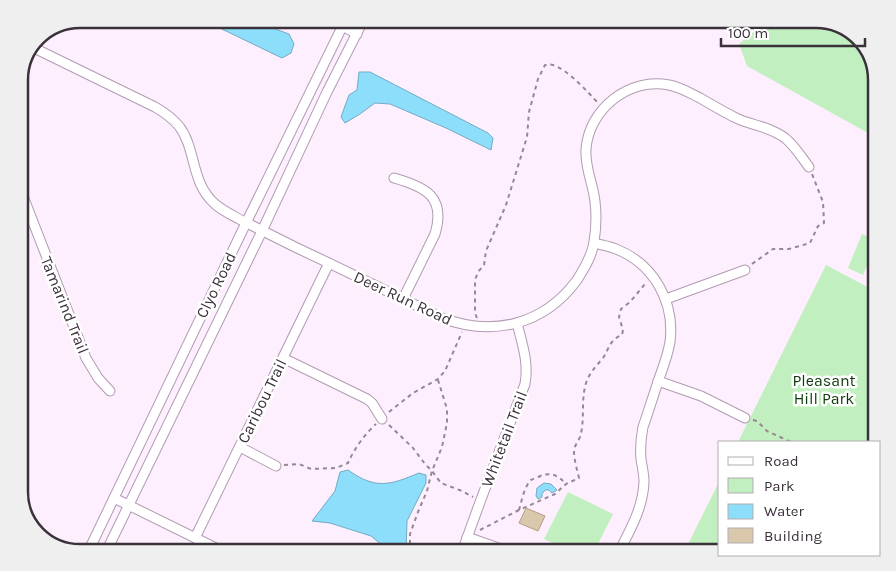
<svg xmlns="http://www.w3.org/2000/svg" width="896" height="571" font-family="Karla,sans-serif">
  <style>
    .green { fill: #c2efbf }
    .water { fill: #8ddefb; stroke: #74aac1 }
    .building { fill: #dac8ac; stroke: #b09e84 }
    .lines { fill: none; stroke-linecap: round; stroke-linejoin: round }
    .minor-casing { stroke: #b19bb2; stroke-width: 11 }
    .path { stroke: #948894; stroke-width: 2; stroke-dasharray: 4 4; stroke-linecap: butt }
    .minor { stroke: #fff; stroke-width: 9 }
    .labels { text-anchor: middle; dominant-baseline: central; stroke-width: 5; stroke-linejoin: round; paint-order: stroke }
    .street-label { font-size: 16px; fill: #3b313b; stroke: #fff }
    .park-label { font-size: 16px; fill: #0e390e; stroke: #fff }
    .rim { fill: none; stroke: #3b313b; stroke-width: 2.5 }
  </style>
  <rect width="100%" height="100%" fill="#fdeffe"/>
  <!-- green -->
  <g class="green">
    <path d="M769 19H817L850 29 869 49 877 75V138L747 66 739 44Z"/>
    <path d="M862 234 877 241 863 275 848 268Z"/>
    <path d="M826 265 877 292V442H738Z"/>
    <path d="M720 480V552H684Z"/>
    <path d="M568 492 613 514 594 552H572L544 539Z"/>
  </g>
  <!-- water -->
  <g class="water">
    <path d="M201 19H248L289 34 294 44 291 53 282 58Z"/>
    <path d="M359 72H370L488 133 493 138 491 150 446 128 390 104 375 103 360 114 345 123 341 117 349 95 357 90Z"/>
    <path d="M348 470C376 490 390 485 419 473L426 475V483L407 521 406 552H386L383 546 371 536 330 523 312 521 335 491 340 472Z"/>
    <path d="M544 483 551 484 557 490 552 493 549 490H545L542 494V497L538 499 536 496 537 488Z"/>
  </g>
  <!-- building -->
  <path class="building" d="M526 508 545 516 538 531 519 523Z"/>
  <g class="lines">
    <!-- minor casing -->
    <g class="minor-casing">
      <g id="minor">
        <path d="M330 19 357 34"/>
        <path d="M32 47 155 107C164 112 172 118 179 126 197 150 190 182 215 204 223 211 232 215 241 220 259 229 277 238 295 247 344 270 393 294 442 318 493 337 544 325 577 280 584 269 592 256 594 242 597 223 597 205 592 186 589 174 585 162 586 149 589 109 629 77 669 85 680 87 690 93 700 98 712 105 724 112 736 118 753 126 769 126 785 138 795 146 802 158 809 167"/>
        <path d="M394 178C426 187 446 197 435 234L403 299"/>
        <path d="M19 186 86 358 98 378 110 391"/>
        <path d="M594 243C601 245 609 246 616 249 654 264 675 302 670 342 668 354 664 365 660 376 654 393 649 410 643 427 641 437 640 448 641 459 642 466 644 474 644 482 643 508 630 530 619 552"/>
        <path d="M666 299 745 270"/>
        <path d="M283 358 367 399 372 403 382 419"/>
        <path d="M658 381 701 396 745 418"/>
        <path d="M240 447 276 466"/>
        <path d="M114 498 224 552"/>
        <path d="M467 537 510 552"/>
        <path d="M195 538 329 263"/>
        <path d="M88 552 246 223 346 19"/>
        <path d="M106 552 262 231 327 92 364 19"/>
        <path d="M462 552 480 502 525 384C529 363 522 343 517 323"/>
      </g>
    </g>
    <!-- path -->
    <g class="path">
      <path d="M752 264 773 249H789L810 243 818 226 824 223 823 202 812 174"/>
      <path d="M477 318 475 313V280L478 272 484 265 486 251 506 205 527 137 529 112 538 79 545 65C548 65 550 64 553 65 567 69 588 92 598 103"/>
      <path d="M389 412 413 393 438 379 445 371 462 332"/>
      <path d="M753 420 757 421 767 431 791 442"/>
      <path d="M389 425 413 448 425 464 432 471 441 483 462 491 473 497"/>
      <path d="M284 465 299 464 311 469 336 468 348 463C354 449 365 434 376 424"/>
      <path d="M519 510C522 500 524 487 531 480 533 479 537 477 538 477 550 471 558 475 566 484"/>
      <path d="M480 530 519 510 555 494 566 484 579 478C577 469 574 460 574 451 574 446 578 442 580 437 586 418 579 395 589 376 593 369 598 364 603 358 609 349 610 339 622 335L623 330 619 317 621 309 630 302 645 284"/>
      <path d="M410 552V534L418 512 427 491 432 471 442 447 447 423V409L438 380"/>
    </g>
    <!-- minor -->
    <use href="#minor" class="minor"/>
  </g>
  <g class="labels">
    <!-- street labels -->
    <g class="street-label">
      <text transform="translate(216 285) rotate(-64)">Clyo Road</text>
      <text transform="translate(403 298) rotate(25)">Deer Run Road</text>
      <text transform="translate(65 305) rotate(68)">Tamarind Trail</text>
      <text transform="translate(262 401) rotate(-64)">Caribou Trail</text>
      <text transform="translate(504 439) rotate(-69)">Whitetail Trail</text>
    </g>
    <!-- park labels -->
    <g class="park-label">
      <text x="824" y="380">Pleasant<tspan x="824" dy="18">Hill Park</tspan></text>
    </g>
  </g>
  <!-- crop -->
  <path d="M0 0H896V571H0ZM80 28H816A52 52 0 0 1 868 80V492A52 52 0 0 1 816 544H80A52 52 0 0 1 28 492V80A52 52 0 0 1 80 28Z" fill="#efefef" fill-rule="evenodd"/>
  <path class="rim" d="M80 28H816A52 52 0 0 1 868 80V492A52 52 0 0 1 816 544H80A52 52 0 0 1 28 492V80A52 52 0 0 1 80 28Z"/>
  <!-- legend -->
  <rect x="718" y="441" width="162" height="115" fill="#ffffff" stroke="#b1adb1"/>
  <rect x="728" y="457" width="25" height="8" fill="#ffffff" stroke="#b1adb1"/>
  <text x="764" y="466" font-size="15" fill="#3b313b">Road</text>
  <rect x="728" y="478" width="25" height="15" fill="#c2efbf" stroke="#b1adb1"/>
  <text x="764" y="491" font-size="15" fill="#3b313b">Park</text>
  <rect x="728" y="504" width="25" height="15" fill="#8ddefb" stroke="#b1adb1"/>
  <text x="764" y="516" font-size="15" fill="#3b313b">Water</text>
  <rect x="728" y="528" width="25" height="15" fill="#dac8ac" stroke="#b1adb1"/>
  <text x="764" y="541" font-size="15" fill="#3b313b">Building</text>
  <!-- scale -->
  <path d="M721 38v8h144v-8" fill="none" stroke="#3b313b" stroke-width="2.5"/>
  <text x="728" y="38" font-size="15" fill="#3b313b" stroke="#ffffff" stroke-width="4" paint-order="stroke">100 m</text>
</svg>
